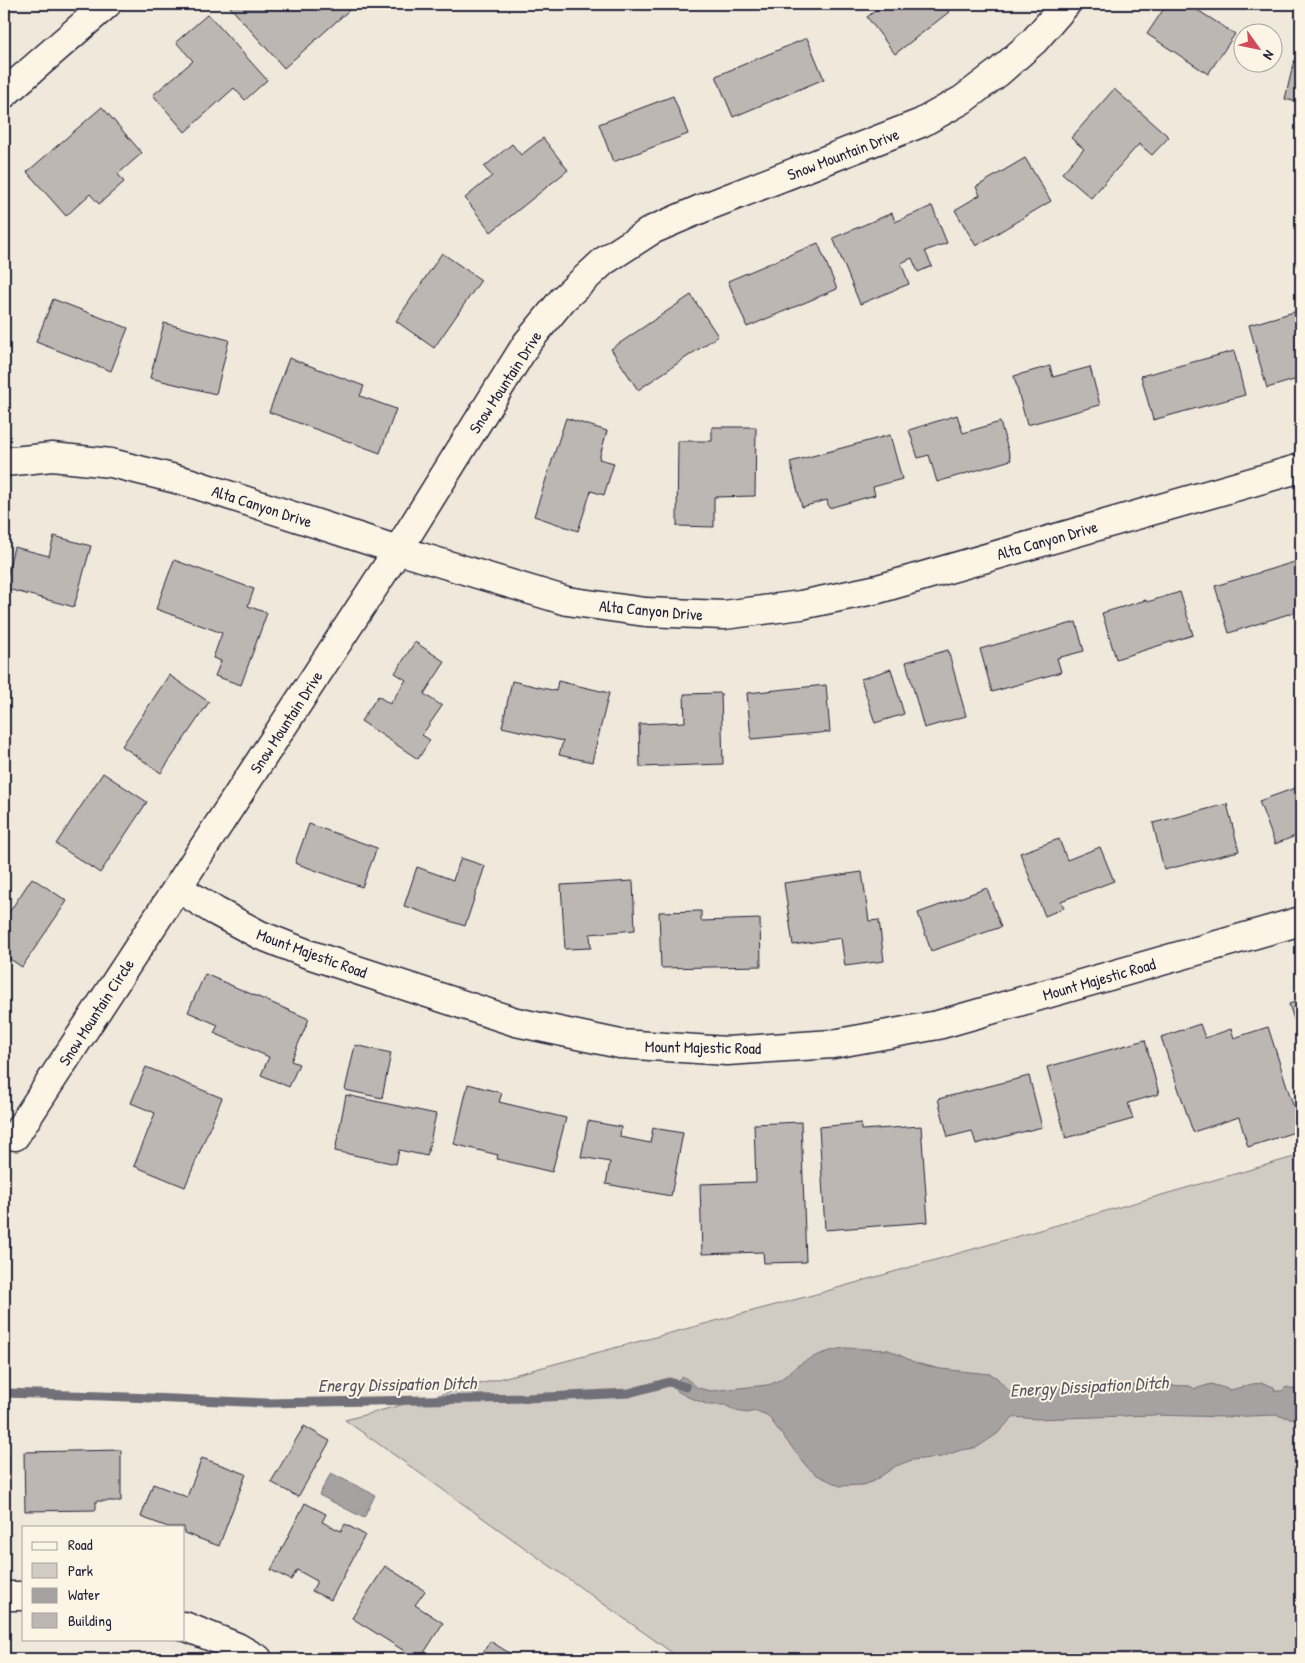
<svg xmlns="http://www.w3.org/2000/svg" width="1305" height="1663" font-family="'Patrick Hand',sans-serif">
  <style>
    .green { fill: #d1cbc3; stroke: #7a767f }
    .water { fill: #a6a2a2; stroke: #716f79 }
    .lines { fill: none; stroke-linecap: round; stroke-linejoin: round }
    .stream { stroke: #716f79; stroke-width: 9 }
    .building { fill: #bcb7b3; stroke: #22223b }
    .street-casing { stroke: #22223b; stroke-width: 31 }
    .secondary-casing { stroke: #22223b; stroke-width: 31 }
    .street { stroke: #fcf5e5; stroke-width: 28 }
    .secondary { stroke: #fcf5e5; stroke-width: 28 }
    .labels { text-anchor: middle; dominant-baseline: central; stroke-width: 4; stroke-linejoin: round; paint-order: stroke }
    .street-label { font-size: 16px; fill: #22223b; stroke: #fcf5e5 }
    .water-label { font-size: 18px; font-style: italic; fill: #575564; stroke: #fcf5e5 }
  </style>
  <rect width="100%" height="100%" fill="#efe8db"/>
  <filter id="ink" filterUnits="userSpaceOnUse"><feTurbulence type="fractalNoise" baseFrequency=".02" numOctaves="2"/><feDisplacementMap in="SourceGraphic" scale="10" xChannelSelector="R" yChannelSelector="G"/><feConvolveMatrix kernelMatrix="1 2 1 2 8 2 1 2 1" color-interpolation-filters="sRGB"/></filter>
  <g filter="url(#ink)">
    <!-- green -->
    <path class="green" d="M1301 1155V1659H681L345 1420 820 1293Z"/>
    <!-- water -->
    <g class="water">
      <path d="M845 1348 889 1350 916 1363 941 1369 990 1374 996 1377 1009 1391 1014 1393 1032 1392 1045 1385 1060 1388 1079 1386 1085 1389 1106 1390 1136 1385 1153 1388 1161 1385 1190 1386 1195 1389 1211 1384 1231 1390 1252 1384 1263 1383 1274 1387 1275 1391H1282L1286 1387 1295 1389 1296 1391 1301 1390V1420L1275 1415 1225 1417 1154 1415 1036 1419 1013 1417 997 1434 976 1448 961 1450 941 1457 912 1460 896 1466 872 1482 862 1485 840 1486 817 1475 807 1467 767 1415 756 1411 747 1413 736 1411 725 1405H709L688 1397 677 1391 675 1382 683 1376 698 1388 711 1391 767 1385C780 1382 787 1374 797 1366 810 1357 829 1350 845 1348Z"/>
      <path d="M331 1473 375 1495 364 1518 319 1495Z"/>
    </g>
    <g class="lines">
      <!-- stream -->
      <path class="stream" d="M4 1393 103 1396 267 1403 527 1398 629 1393 669 1382 686 1387"/>
    </g>
    <!-- building -->
    <g class="building">
      <path d="M234 4H356L284 68 230 7Z"/>
      <path d="M884 4H942L949 12 895 54 867 17Z"/>
      <path d="M1167 4H1188L1235 34 1208 74 1147 34Z"/>
      <path d="M208 14 267 80 245 100 234 88 185 132 153 95 193 61 176 42Z"/>
      <path d="M807 38 824 79 733 117 716 76Z"/>
      <path d="M1295 57 1301 59V103L1285 99Z"/>
      <path d="M1114 89 1169 137 1152 155 1139 144 1091 198 1062 173 1084 149 1071 138Z"/>
      <path d="M673 96 688 134 613 162 599 124Z"/>
      <path d="M102 107 142 153 118 174 124 182 99 204 90 194 66 216 27 172Z"/>
      <path d="M543 138 568 170 491 232 465 198 492 176 484 167 512 144 521 155Z"/>
      <path d="M1025 158 1051 201 976 246 955 210 980 195 976 187Z"/>
      <path d="M932 206 947 243 925 251 932 266 918 272 912 258 901 263 909 284 860 304 833 238 892 213 895 222Z"/>
      <path d="M818 243 837 289 747 327 728 281Z"/>
      <path d="M442 253 481 280 434 348 396 321Z"/>
      <path d="M691 295 718 336 638 390 611 349Z"/>
      <path d="M53 299 128 328 111 371 36 342Z"/>
      <path d="M1301 310V378L1267 388 1249 325Z"/>
      <path d="M164 323 229 340 216 394 150 378Z"/>
      <path d="M1234 351 1245 395 1153 420 1141 376Z"/>
      <path d="M289 358 364 386 360 396 396 409 380 453 269 412Z"/>
      <path d="M1050 366 1053 377 1090 367 1100 405 1027 425 1014 376Z"/>
      <path d="M957 415 963 433 1000 422 1011 460 937 482 929 455 918 458 909 430Z"/>
      <path d="M566 418 607 431 599 459 614 463 604 495 591 491 578 531 534 516Z"/>
      <path d="M712 427H756L755 496 714 497V527L677 526 678 441H712Z"/>
      <path d="M890 435 902 479 873 487 875 495 829 508 827 500 802 507 790 462Z"/>
      <path d="M54 536 91 546 74 607 4 588 14 547 49 556Z"/>
      <path d="M174 560 254 589 248 606 267 613 241 685 215 676 221 661 213 658 222 633 156 609Z"/>
      <path d="M1301 560V610L1229 633 1215 586Z"/>
      <path d="M1180 592 1193 635 1116 659 1102 613 1146 600 1147 602Z"/>
      <path d="M1076 622 1084 651 1057 658 1061 672 992 692 980 649Z"/>
      <path d="M415 642 445 662 424 694 442 706 422 735 430 740 418 759 361 721 378 696 390 704 406 680 395 673Z"/>
      <path d="M948 650 966 716 924 728 906 662Z"/>
      <path d="M891 669 904 714 875 723 861 679Z"/>
      <path d="M169 675 209 702 161 773 122 746Z"/>
      <path d="M512 681 556 691 558 681 609 693 592 762 559 755 563 741 502 727Z"/>
      <path d="M826 685 830 732 751 739 747 693Z"/>
      <path d="M721 693 723 764 640 767 639 724 685 722 684 694Z"/>
      <path d="M103 773 147 802 100 873 56 844Z"/>
      <path d="M1301 786V834L1275 844 1259 801Z"/>
      <path d="M1227 804 1239 851 1164 870 1153 823Z"/>
      <path d="M309 824 377 848 362 887 295 863Z"/>
      <path d="M1059 839 1067 860 1100 847 1114 881 1061 901 1064 908 1045 916 1020 853Z"/>
      <path d="M461 858 485 866 465 926 404 906 417 867 453 880Z"/>
      <path d="M862 872 869 921 879 920 884 961 845 966 841 938 793 945 784 883Z"/>
      <path d="M32 878 67 901 22 967 4 955V920Z"/>
      <path d="M633 881 635 930 590 934 591 948 565 949 561 885Z"/>
      <path d="M987 888 1001 927 931 951 918 913Z"/>
      <path d="M701 911V921L760 919 761 966 661 968 659 912Z"/>
      <path d="M205 974 309 1019 291 1061 299 1064 289 1087 261 1075 269 1057 214 1033 218 1025 188 1012Z"/>
      <path d="M1301 1000V1041L1289 1004Z"/>
      <path d="M1200 1024 1205 1038 1231 1029 1234 1038 1268 1027 1301 1130 1248 1147 1239 1117 1193 1132 1161 1037Z"/>
      <path d="M1145 1040 1159 1094 1128 1103 1133 1119 1066 1138 1047 1067Z"/>
      <path d="M355 1045 391 1053 382 1098 345 1090Z"/>
      <path d="M146 1067 222 1098 185 1187 134 1166 155 1113 131 1103Z"/>
      <path d="M1029 1076 1042 1127 976 1144 972 1131 948 1137 938 1099Z"/>
      <path d="M468 1084 502 1093 499 1102 566 1118 552 1172 497 1159 498 1155 454 1144Z"/>
      <path d="M346 1095 436 1114 427 1156 399 1150 396 1164 335 1151Z"/>
      <path d="M588 1121 621 1127 620 1137 650 1143 653 1128 683 1133 671 1196 606 1184 610 1162 581 1157Z"/>
      <path d="M801 1122 806 1262 764 1263 763 1252 702 1254 700 1184 756 1182 754 1124Z"/>
      <path d="M861 1123V1130L921 1126 928 1222 825 1230 819 1127Z"/>
      <path d="M4 1240 10 1242 4 1272Z"/>
      <path d="M304 1426 330 1441 298 1497 271 1482Z"/>
      <path d="M121 1450V1501H96V1510L25 1511 24 1452Z"/>
      <path d="M4 1457 9 1458 6 1513H4Z"/>
      <path d="M202 1458 246 1474 219 1546 184 1533V1527H168L141 1517 153 1484 187 1497Z"/>
      <path d="M305 1503 326 1514 322 1522 341 1531 345 1524 365 1535 331 1600 312 1591 317 1581 297 1570 291 1580 271 1570Z"/>
      <path d="M385 1566 425 1591 415 1605 443 1623 420 1659H417L352 1618Z"/>
      <path d="M490 1641 519 1659H479Z"/>
    </g>
    <g class="lines">
      <!-- street casing -->
      <g class="street-casing">
        <g id="street">
          <path d="M4 94 107 4"/>
          <path d="M4 462 52 457 111 463 188 482 398 550"/>
          <path d="M178 888 215 911 260 935 308 954 516 1022 620 1044 727 1051 833 1044 938 1025 1301 921"/>
          <path d="M15 1136 398 550 527 343 563 299 604 261 652 230 703 208 921 123 962 100 999 72 1034 41 1066 4"/>
          <path d="M4 1596H24"/>
          <path d="M184 1626 237 1647 258 1659"/>
        </g>
      </g>
      <!-- secondary casing -->
      <g class="secondary-casing">
        <path id="secondary" d="M398 550 567 601 645 612 724 615 801 605 878 589 1301 468"/>
      </g>
      <!-- street -->
      <use href="#street" class="street"/>
      <!-- secondary -->
      <use href="#secondary" class="secondary"/>
    </g>
  </g>
  <g class="labels">
    <!-- street labels -->
    <g class="street-label">
      <text transform="translate(843 154) rotate(-21)">Snow Mountain Drive</text>
      <text transform="translate(505 382) rotate(-57)">Snow Mountain Drive</text>
      <text transform="translate(262 506) rotate(18)">Alta Canyon Drive</text>
      <text transform="translate(1047 540) rotate(-16)">Alta Canyon Drive</text>
      <text transform="translate(651 610) rotate(5)">Alta Canyon Drive</text>
      <text transform="translate(286 722) rotate(-57)">Snow Mountain Drive</text>
      <text transform="translate(312 953) rotate(20)">Mount Majestic Road</text>
      <text transform="translate(1099 979) rotate(-16)">Mount Majestic Road</text>
      <text transform="translate(96 1012) rotate(-57)">Snow Mountain Circle</text>
      <text transform="translate(703 1047) rotate(1)">Mount Majestic Road</text>
    </g>
    <!-- water labels -->
    <g class="water-label">
      <text transform="translate(397 1384) rotate(-1)">Energy Dissipation Ditch</text>
      <text transform="translate(1089 1386) rotate(-3)">Energy Dissipation Ditch</text>
    </g>
  </g>
  <!-- margin -->
  <rect width="1305" height="1663" fill="none" stroke="#fcf5e5" stroke-width="20"/>
  <rect x="10" y="10" width="1285" height="1643" fill="none" stroke="#22223b" stroke-width="2" filter="url(#ink)"/>
  <!-- legend -->
  <rect x="22" y="1526" width="162" height="115" fill="#fcf5e5" stroke="#a5a1a1"/>
  <rect x="32" y="1542" width="25" height="8" fill="#fcf5e5" stroke="#a5a1a1"/>
  <text x="68" y="1550" font-size="15" fill="#22223b">Road</text>
  <rect x="32" y="1563" width="25" height="15" fill="#d1cbc3" stroke="#a5a1a1"/>
  <text x="68" y="1576" font-size="15" fill="#22223b">Park</text>
  <rect x="32" y="1588" width="25" height="15" fill="#a6a2a2" stroke="#a5a1a1"/>
  <text x="68" y="1600" font-size="15" fill="#22223b">Water</text>
  <rect x="32" y="1613" width="25" height="15" fill="#bcb7b3" stroke="#a5a1a1"/>
  <text x="68" y="1626" font-size="15" fill="#22223b">Building</text>
  <!-- north arrow -->
  <g transform="translate(1258 48) rotate(123)"><circle r="24" fill="#fcf5e5" stroke="#a5a1a1"/>
  <path d="M0-4L9 19L0 12L-9 19Z" fill="#d1495b"/>
  <text y="-8" font-size="14" font-weight="bold" text-anchor="middle" fill="#22223b">N</text>
  </g>
</svg>
